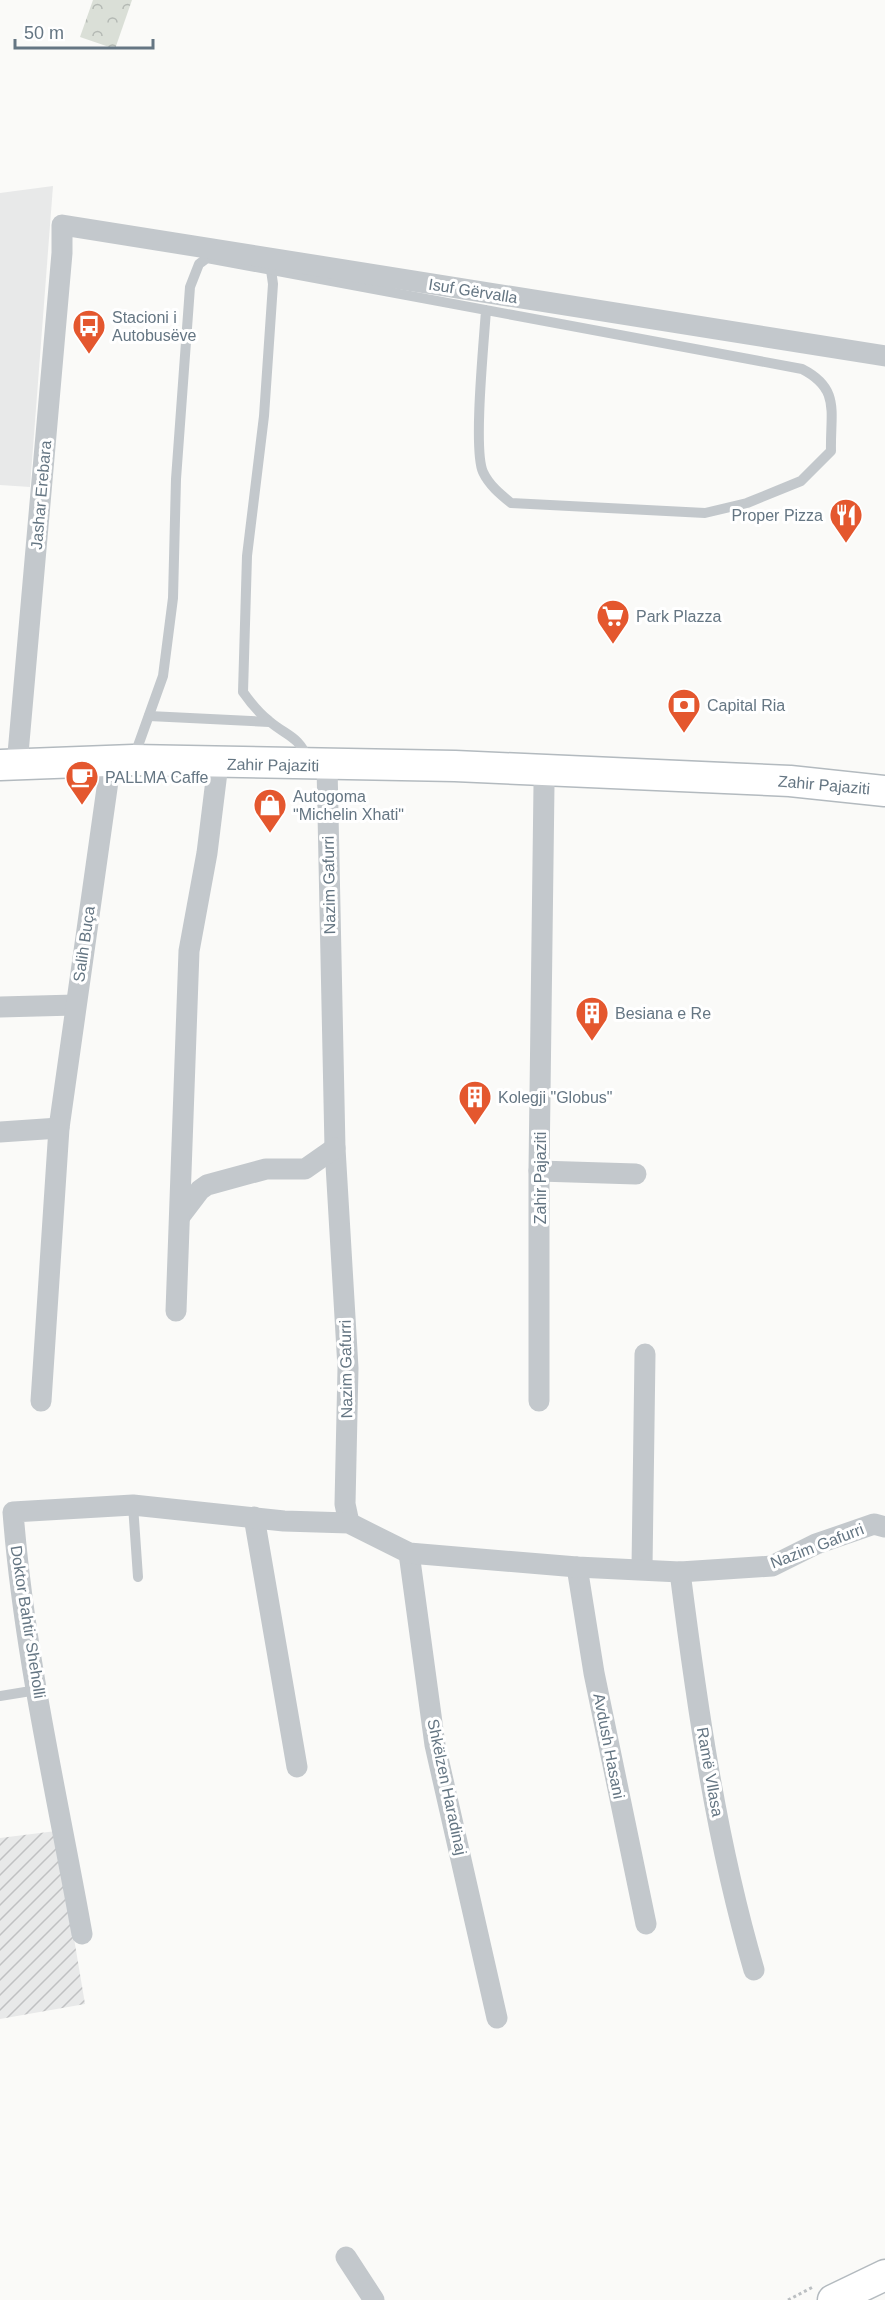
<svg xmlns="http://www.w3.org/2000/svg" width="885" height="2300" font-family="Helvetica,sans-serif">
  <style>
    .built { fill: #e8e9e9 }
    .industrial { fill: url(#industrial-furrows) }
    .park { fill: url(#park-crowns) }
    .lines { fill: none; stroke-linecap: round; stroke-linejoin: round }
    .secondary-casing { stroke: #b3babf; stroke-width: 33 }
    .path { stroke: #bbbfc2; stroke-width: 3; stroke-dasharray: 3 3; stroke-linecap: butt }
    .service { stroke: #c3c8cc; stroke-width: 10 }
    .minor { stroke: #c3c8cc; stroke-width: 21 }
    .secondary { stroke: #fff; stroke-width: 30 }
    .labels { text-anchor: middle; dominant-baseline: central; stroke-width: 6; stroke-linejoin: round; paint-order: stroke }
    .street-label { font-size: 16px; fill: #657683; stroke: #fff }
    .poi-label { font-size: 16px; fill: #657683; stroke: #fff; text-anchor: start }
  </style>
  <defs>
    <pattern id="industrial-furrows" width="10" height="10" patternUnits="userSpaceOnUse" patternTransform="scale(1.5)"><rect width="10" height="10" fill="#e8e9e9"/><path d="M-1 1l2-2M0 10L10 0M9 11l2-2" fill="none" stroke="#c0c1c2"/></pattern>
    <pattern id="park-crowns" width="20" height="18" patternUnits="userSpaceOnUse" patternTransform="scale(1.5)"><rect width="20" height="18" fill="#dadfd7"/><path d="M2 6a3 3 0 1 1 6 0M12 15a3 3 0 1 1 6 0" fill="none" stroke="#b4b9b4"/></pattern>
  </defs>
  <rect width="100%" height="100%" fill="#fafaf8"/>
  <!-- built -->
  <path class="built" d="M53 186 30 487 0 485V193Z"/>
  <!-- industrial -->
  <path class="industrial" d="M56 1831 85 2004 0 2019V1838Z"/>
  <!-- park -->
  <path class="park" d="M93 0H132L115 49 80 37Z"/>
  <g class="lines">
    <!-- secondary casing -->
    <g class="secondary-casing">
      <g id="secondary">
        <path d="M0 765 133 760 455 766 790 781 885 791"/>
        <path d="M833 2300 885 2275"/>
      </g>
    </g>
    <!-- path -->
    <path class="path" d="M788 2300 813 2287"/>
    <!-- service -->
    <g class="service">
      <path d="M271 270 273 284 264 416 247 556 243 692C250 702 259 713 269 721 288 737 298 735 309 761"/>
      <path d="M149 716 269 722"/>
      <path d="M134 757 163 676 173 598 176 479 190 287 199 264 207 258 802 369C841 389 830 412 831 451L801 481 747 503 705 513 511 503C500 494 489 485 483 472 473 450 484 341 486 310"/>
      <path d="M133 1505 138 1577"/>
      <path d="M0 1696 37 1690"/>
    </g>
    <!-- minor -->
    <g class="minor">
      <path d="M17 765 62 253V225L885 356"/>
      <path d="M327 766 335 1148 348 1368 345 1504 349 1523"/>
      <path d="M0 1007 75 1005"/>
      <path d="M0 1132 59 1128"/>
      <path d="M539 1171 636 1174"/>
      <path d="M181 1215 200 1190 207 1185 266 1169H305L335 1148"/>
      <path d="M176 1311 189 951 207 853 218 764"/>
      <path d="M41 1401 59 1128 111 760"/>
      <path d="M539 1401V1171L544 785 546 772"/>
      <path d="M254 1517 297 1767"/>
      <path d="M409 1553 435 1745 497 2018"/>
      <path d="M577 1567 594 1673 646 1924"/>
      <path d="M642 1568 645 1354"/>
      <path d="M680 1572C697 1706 716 1840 754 1970"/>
      <path d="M82 1934C57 1794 24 1654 13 1512L133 1505 284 1521 349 1523 409 1553 577 1567 680 1572 772 1566 816 1544 874 1524 885 1527"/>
      <path d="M346 2257 374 2300"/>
    </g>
    <!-- secondary -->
    <use href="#secondary" class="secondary"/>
  </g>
  <!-- icons -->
  <defs>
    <g id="bus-pin" transform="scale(1.725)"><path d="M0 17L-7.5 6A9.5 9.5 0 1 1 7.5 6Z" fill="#e4572e" stroke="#fff"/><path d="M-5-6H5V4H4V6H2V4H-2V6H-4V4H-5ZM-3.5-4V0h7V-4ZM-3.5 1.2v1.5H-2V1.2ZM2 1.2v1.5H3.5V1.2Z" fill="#fff"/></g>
    <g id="restaurant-pin" transform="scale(1.725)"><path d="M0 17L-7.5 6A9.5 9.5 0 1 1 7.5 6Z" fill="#e4572e" stroke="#fff"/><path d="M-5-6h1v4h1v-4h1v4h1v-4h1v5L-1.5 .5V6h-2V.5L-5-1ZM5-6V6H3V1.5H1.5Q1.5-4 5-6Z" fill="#fff"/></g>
    <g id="supermarket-pin" transform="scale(1.725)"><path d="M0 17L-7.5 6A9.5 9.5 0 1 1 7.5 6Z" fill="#e4572e" stroke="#fff"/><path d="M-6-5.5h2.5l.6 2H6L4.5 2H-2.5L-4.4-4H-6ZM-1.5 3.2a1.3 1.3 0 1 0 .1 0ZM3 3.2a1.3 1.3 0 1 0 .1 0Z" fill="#fff"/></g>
    <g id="bank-pin" transform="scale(1.725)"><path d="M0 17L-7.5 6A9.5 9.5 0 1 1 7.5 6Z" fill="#e4572e" stroke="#fff"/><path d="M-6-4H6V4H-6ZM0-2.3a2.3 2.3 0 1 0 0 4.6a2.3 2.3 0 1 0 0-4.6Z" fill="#fff"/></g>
    <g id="cafe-pin" transform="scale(1.725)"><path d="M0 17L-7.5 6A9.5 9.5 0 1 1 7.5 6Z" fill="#e4572e" stroke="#fff"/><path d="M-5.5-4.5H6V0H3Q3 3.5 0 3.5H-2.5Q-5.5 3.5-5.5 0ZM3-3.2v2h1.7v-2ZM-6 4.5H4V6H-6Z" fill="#fff"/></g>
    <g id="shop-pin" transform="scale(1.725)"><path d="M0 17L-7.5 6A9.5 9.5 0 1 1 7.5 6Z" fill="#e4572e" stroke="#fff"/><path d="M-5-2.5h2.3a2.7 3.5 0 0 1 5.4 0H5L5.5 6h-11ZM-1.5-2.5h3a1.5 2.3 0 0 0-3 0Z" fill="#fff"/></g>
    <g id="building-pin" transform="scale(1.725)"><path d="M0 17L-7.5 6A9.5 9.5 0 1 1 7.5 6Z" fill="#e4572e" stroke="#fff"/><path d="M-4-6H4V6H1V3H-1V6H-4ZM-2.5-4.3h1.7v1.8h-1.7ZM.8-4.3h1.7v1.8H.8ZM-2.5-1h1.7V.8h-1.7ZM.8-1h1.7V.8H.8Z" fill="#fff"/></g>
  </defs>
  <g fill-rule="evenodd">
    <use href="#bus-pin" x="89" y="326"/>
    <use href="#restaurant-pin" x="846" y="515"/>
    <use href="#supermarket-pin" x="613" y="616"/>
    <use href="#bank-pin" x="684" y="705"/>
    <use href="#cafe-pin" x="82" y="777"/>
    <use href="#shop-pin" x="270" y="805"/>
    <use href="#building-pin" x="592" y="1013"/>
    <use href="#building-pin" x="475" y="1097"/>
  </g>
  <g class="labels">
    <!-- street labels -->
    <g class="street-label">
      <text transform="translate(473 291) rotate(9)">Isuf Gërvalla</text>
      <text transform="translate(41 495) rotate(-85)">Jashar Erebara</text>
      <text transform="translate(273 765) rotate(1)">Zahir Pajaziti</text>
      <text transform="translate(824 785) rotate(5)">Zahir Pajaziti</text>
      <text transform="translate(329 885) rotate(-91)">Nazim Gafurri</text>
      <text transform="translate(84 944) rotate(-82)">Salih Buça</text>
      <text transform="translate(540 1178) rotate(-90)">Zahir Pajaziti</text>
      <text transform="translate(346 1369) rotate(-91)">Nazim Gafurri</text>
      <text transform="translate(817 1546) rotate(-21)">Nazim Gafurri</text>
      <text transform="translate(28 1622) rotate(81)">Doktor Bahtir Sheholli</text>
      <text transform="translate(609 1746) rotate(79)">Avdush Hasani</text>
      <text transform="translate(710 1772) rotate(80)">Ramë Vllasa</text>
      <text transform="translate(447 1787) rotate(78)">Shkëlzen Haradinaj</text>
    </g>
    <!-- poi labels -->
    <g class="poi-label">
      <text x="112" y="317">Stacioni i<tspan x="112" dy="18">Autobusëve</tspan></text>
      <text x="823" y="515" text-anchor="end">Proper Pizza</text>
      <text x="636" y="616">Park Plazza</text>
      <text x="707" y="705">Capital Ria</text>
      <text x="105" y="777">PALLMA Caffe</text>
      <text x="293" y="796">Autogoma<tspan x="293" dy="18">ʺMichelin Xhatiʺ</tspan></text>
      <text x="615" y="1013">Besiana e Re</text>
      <text x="498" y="1097">Kolegji "Globus"</text>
    </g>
  </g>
  <!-- scale -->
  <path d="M15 39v9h138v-9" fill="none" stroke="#657683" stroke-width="3"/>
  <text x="24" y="39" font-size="18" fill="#657683" stroke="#ffffff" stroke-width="4.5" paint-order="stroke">50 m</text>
</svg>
